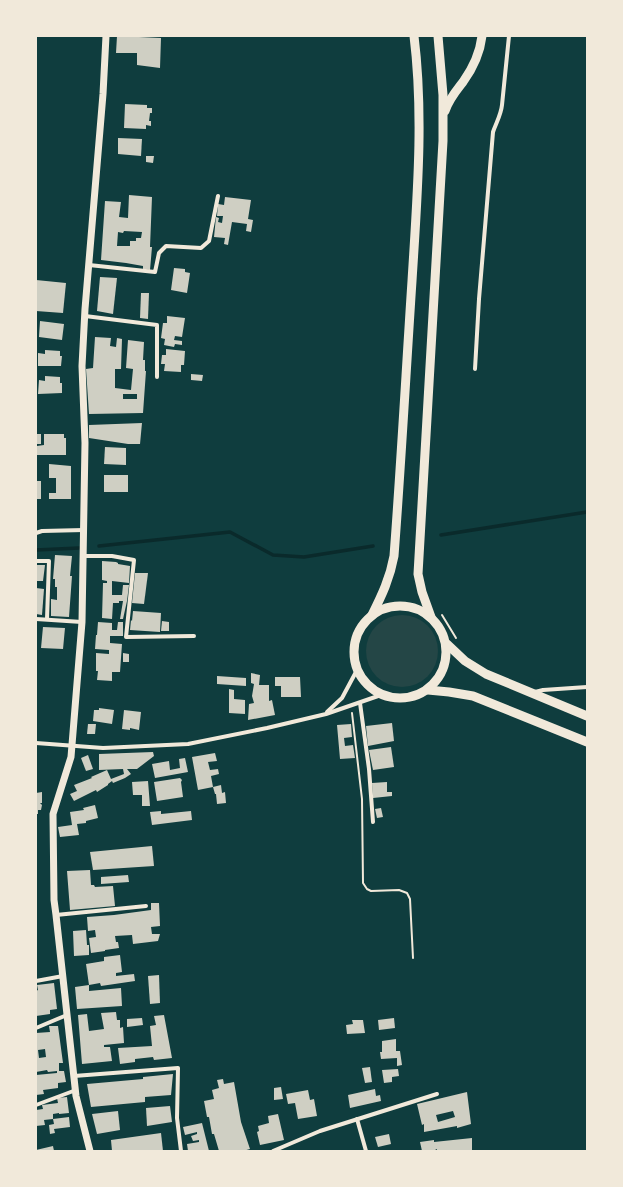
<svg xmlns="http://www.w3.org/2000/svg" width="623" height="1187" font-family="'Varela Round',sans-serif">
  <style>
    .green { fill: #244646 }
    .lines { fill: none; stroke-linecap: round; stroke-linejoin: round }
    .stream { stroke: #0a2a2b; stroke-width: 3.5 }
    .building { fill: #cfcfc3; fill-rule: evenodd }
    .path { stroke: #f1e9da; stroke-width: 2 }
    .minor { stroke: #f1e9da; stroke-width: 4 }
    .tertiary { stroke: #f1e9da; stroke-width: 7 }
    .primary { stroke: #f1e9da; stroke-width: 9 }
  </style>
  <rect width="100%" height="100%" fill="#0f3d3e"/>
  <!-- green -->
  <circle class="green" cx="402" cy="651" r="36"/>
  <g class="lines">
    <!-- stream -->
    <g class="stream">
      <path d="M441 535 587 512"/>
      <path d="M99 546 230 532 273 555 304 557 373 546"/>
      <path d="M36 550 79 548"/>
    </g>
  </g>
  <!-- building -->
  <g class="building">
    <path d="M117 36 161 38 160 68 137 65V53H116Z"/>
    <path d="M125 104 147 105V108H152V113H150L149 121H151V126L146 125V129L124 128Z"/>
    <path d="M118 138 142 139 141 156 118 154Z"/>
    <path d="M146 156H154L153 163 146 162Z"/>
    <path d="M129 195 152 197 150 247H152L150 270 143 269V266L126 263 101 260 105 201 121 202 119 217 128 218ZM124 231 142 232 141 238H136V241H130V246H117L118 232 123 233Z"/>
    <path d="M225 197 251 200 248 219 253 220 251 232 246 231 247 224 232 222 228 245 224 244 225 238 214 237 216 217 219 218 218 222 222 223 223 216H217L218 204 224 205Z"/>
    <path d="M174 268 185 269V272L190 273 187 293 171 290Z"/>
    <path d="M100 277 117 278 113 314 97 311Z"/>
    <path d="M36 280 66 283 63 313 36 311Z"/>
    <path d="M141 293H149L148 319 140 318Z"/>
    <path d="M167 316 185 318 182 337 175 336 174 340 182 341V345L175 344 174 347 164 345 165 339 161 338 163 323H167Z"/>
    <path d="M40 321 64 324 62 340 39 337Z"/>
    <path d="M95 337 111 338 110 346 116 347 117 338 122 339 121 369H115V388L131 390 133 369 126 368 128 340 144 342 143 360H145V371H146L143 413 89 414 86 369 93 368ZM123 394H137V399H123Z"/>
    <path d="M166 349 185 351 184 365H181V372L164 371 165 364H161L162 355H166Z"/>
    <path d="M45 350 60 351V356H62L61 366H38V353L45 354Z"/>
    <path d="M191 374 203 375 202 381 191 380Z"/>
    <path d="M45 376 60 377V383H62V393L38 394 39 380 45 381Z"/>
    <path d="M142 423 140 444H128L89 438V425Z"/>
    <rect x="36" y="434" width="5" height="10"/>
    <path d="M44 434H64V438H66V455H37V446L44 445Z"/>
    <path d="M105 447 126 448V465L104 464Z"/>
    <path d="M49 464 71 466V499H49V493H56V478H49Z"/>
    <rect x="104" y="475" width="24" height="17"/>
    <rect x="36" y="481" width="5" height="18"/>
    <path d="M55 555 72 556 70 576H72L69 617 51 616V599L57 600V587H55V579H53Z"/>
    <path d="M102 561 116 562 118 563V564L130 566 129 583 112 581V595H122L123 585H129L127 601 123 619H120L123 601H119V603H113L112 619 102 618 103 583H107V581L102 580Z"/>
    <path d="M36 565H45L43 581H36Z"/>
    <path d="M135 573H148L144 604 132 603Z"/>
    <path d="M36 588 44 589 42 615 36 614Z"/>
    <path d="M133 611 161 613 160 632 130 630 131 620 132 621Z"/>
    <path d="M162 621 169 622V631H161Z"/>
    <path d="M98 622 112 623V630H117L118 622H123V636H110V643L122 644 120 672H112V681L97 680 98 671H96V653L109 654V650L95 649 96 635H97Z"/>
    <path d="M43 627 65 628 63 649 41 648Z"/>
    <path d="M123 653 129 654V662H123Z"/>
    <path d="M251 673 260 675 259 685H269V701L272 700 275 715 248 720 249 704 254 703 252 696 254 684 251 683Z"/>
    <path d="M217 676 246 678V686L217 684Z"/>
    <path d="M275 677H300L301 697H281V686H275Z"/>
    <path d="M229 689 234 690V699L245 700V714L229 713Z"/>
    <path d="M99 708 114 710 112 724 93 721 94 710H99Z"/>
    <path d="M124 710 141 712 139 730 130 728V730L122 729Z"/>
    <path d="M392 723 394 741 368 746 366 726Z"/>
    <path d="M88 724H96L95 734H87Z"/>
    <path d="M351 724 352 737 344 738 345 746 353 745 355 758 340 759 337 725Z"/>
    <path d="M391 747 394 767 373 770 369 750Z"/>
    <path d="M153 752 154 756 137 769H127L131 774 125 778 113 783 112 781 108 784V785L97 792 96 790 74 801 70 794 77 791 74 785 92 778 91 777 107 770 111 779 124 774 123 769 99 770V754Z"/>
    <path d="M215 753 217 761 208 762 210 770 218 769 219 774 211 776 213 787 198 790 192 757Z"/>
    <path d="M88 755 93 769 86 771 81 758Z"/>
    <path d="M185 758 188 772 155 778 152 764 169 761 170 770 180 768 179 759Z"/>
    <path d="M180 778 182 780 181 782 183 797 157 801 154 782Z"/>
    <path d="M148 781 150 806H142V795H133L132 782Z"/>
    <path d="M387 782V792H392V796L373 798 372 783Z"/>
    <path d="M221 785 222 793 225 792 226 803 217 804 216 794H215L213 787Z"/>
    <path d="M42 792V803H40L42 805 41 810H38V814H36V793Z"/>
    <path d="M95 805 98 818 86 821V823L77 824 79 835 60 837 58 827 72 825 70 812 84 810 83 808Z"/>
    <path d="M381 808 383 817 377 818 375 809Z"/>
    <path d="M161 811V814L191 811 192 820 152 825 150 812Z"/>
    <path d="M152 846 154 866 93 870 90 852Z"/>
    <path d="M90 870 91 885H94L95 887 113 886 115 906 70 910 67 871Z"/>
    <path d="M128 875 129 882 101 884V877Z"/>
    <path d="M151 903H159L160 926 151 927 152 934H160L158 941 133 944 132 935 115 936 116 942H118L119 948 105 950V951L91 953 89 938 96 937 95 930 88 931 87 917 114 915 151 910Z"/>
    <path d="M86 930 87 945H89V955L74 956 73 931Z"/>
    <path d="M120 955 122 972 116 973V976L134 974 135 981 101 986 100 983 89 985 86 964 104 961V957Z"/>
    <path d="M159 975 160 1003 150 1004 148 976Z"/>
    <path d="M54 983 57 1009 50 1010V1014L36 1016V991L38 990 37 985Z"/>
    <path d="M89 985V991L121 988 122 1006 77 1009 75 987Z"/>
    <path d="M116 1012 117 1020H120V1028L123 1027 124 1043 104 1045V1047H110L112 1061 82 1064 78 1015 87 1014 89 1031 104 1029 101 1013Z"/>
    <path d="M164 1015 172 1058 154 1060 153 1057 135 1059V1062L120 1064 118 1048 152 1046 150 1026 156 1025 154 1016Z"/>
    <path d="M142 1018 143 1025 127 1027V1019Z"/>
    <path d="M394 1018 395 1028 379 1030 378 1020Z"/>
    <path d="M352 1020H363L365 1033 347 1034 346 1025 353 1024Z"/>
    <path d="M49 1026H58L63 1063H59V1071H64L66 1082 58 1083V1088L43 1090 44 1094 36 1095V1075L57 1073V1071L48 1072 47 1070 36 1072V1033L50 1032ZM45 1049 46 1057 39 1058 38 1050Z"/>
    <path d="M396 1039V1051H400L402 1065 397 1066V1058L381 1059 380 1052H382V1041Z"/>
    <path d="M370 1067 372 1082 365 1083 362 1068Z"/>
    <path d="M398 1069 399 1076 392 1077V1082L384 1083 382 1070Z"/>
    <path d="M173 1074 171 1095 145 1097V1102L91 1107 87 1084 143 1079V1077Z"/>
    <path d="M223 1079 224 1084 234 1082 241 1122 250 1149 243 1151H219L214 1134H212L209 1117H207L204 1101 214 1099 212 1090 219 1088 217 1080Z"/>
    <path d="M281 1087 283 1099 274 1100V1088Z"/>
    <path d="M375 1089 376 1096 380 1095 381 1101 350 1108 348 1095Z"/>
    <path d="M308 1090 310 1100 314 1099 317 1116 298 1119 295 1103 288 1104 286 1094Z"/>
    <path d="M467 1092 471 1124 457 1128V1126L424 1132V1124L422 1125 417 1104ZM453 1111 455 1117 438 1122 436 1115Z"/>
    <path d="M67 1097 69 1113 59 1114V1113L53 1114V1119L69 1117 70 1127 54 1129 55 1133 50 1134 49 1125 54 1124 53 1119 44 1120 45 1125 36 1126V1110L43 1109 42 1105 58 1103 57 1098Z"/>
    <path d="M170 1106 172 1122 147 1126 146 1108Z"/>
    <path d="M118 1111 120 1130 97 1134 92 1114Z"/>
    <path d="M278 1114 284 1140 260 1145 257 1132 259 1131 258 1126 269 1123 268 1116Z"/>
    <path d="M202 1123 209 1151H188L187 1144 199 1142V1140L193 1141 191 1136 197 1134V1132L185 1135 183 1127Z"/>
    <path d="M161 1133 163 1151H112L111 1140Z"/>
    <path d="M389 1134 391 1144 378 1147 375 1137Z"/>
    <path d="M472 1138V1151H437V1149L435 1150V1151H422L420 1142 434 1140V1142Z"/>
    <path d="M53 1146 54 1151H36V1150Z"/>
  </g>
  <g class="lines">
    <!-- path -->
    <g class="path">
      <path d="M442 615 456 638"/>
      <path d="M352 713 362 799 363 883 367 889 371 891 399 890 407 893 410 899 413 958"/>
    </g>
    <!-- minor -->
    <g class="minor">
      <path d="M89 265 155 272 159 253 166 246 201 248 209 241 218 196"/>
      <path d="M85 316 157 325V377"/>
      <path d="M475 369 479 299 493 132C496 123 501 115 502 105L509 36"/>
      <path d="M36 533 42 531 84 530"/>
      <path d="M83 556H112L134 560 126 637 194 636"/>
      <path d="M36 561H49L47 619"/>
      <path d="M36 619 82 622"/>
      <path d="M535 692 543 690 587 687"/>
      <path d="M360 703 369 769 373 822"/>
      <path d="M327 712 342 698 357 670"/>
      <path d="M36 743 103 748 188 744 267 728 326 714 381 695"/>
      <path d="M56 915 146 906"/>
      <path d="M36 981 63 976"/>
      <path d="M36 1028 67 1015"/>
      <path d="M74 1076 178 1068 177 1118 181 1151"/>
      <path d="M36 1105 76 1090"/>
      <path d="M357 1119 366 1151"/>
      <path d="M273 1151 320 1131 437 1094"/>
    </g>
    <!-- tertiary -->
    <path class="tertiary" d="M90 1151 76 1096 56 915 54 900 53 814 71 757 82 622 85 443 82 366 85 309 103 94 106 36"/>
    <!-- primary -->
    <g class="primary">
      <path d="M445 111C449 99 456 91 463 82 473 68 480 53 482 36"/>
      <circle cx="400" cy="652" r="46"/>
      <path d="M372 615C382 595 390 578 394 556 401 464 406 372 412 281 417 199 424 117 414 36"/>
      <path d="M431 617 422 592 418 574 443 141V95L438 36"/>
      <path d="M447 644 465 661 486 674 587 716"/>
      <path d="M428 690 449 692 473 696 587 742"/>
    </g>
  </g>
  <!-- border -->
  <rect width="623" height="1187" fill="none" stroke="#f1e9da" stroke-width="74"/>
</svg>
